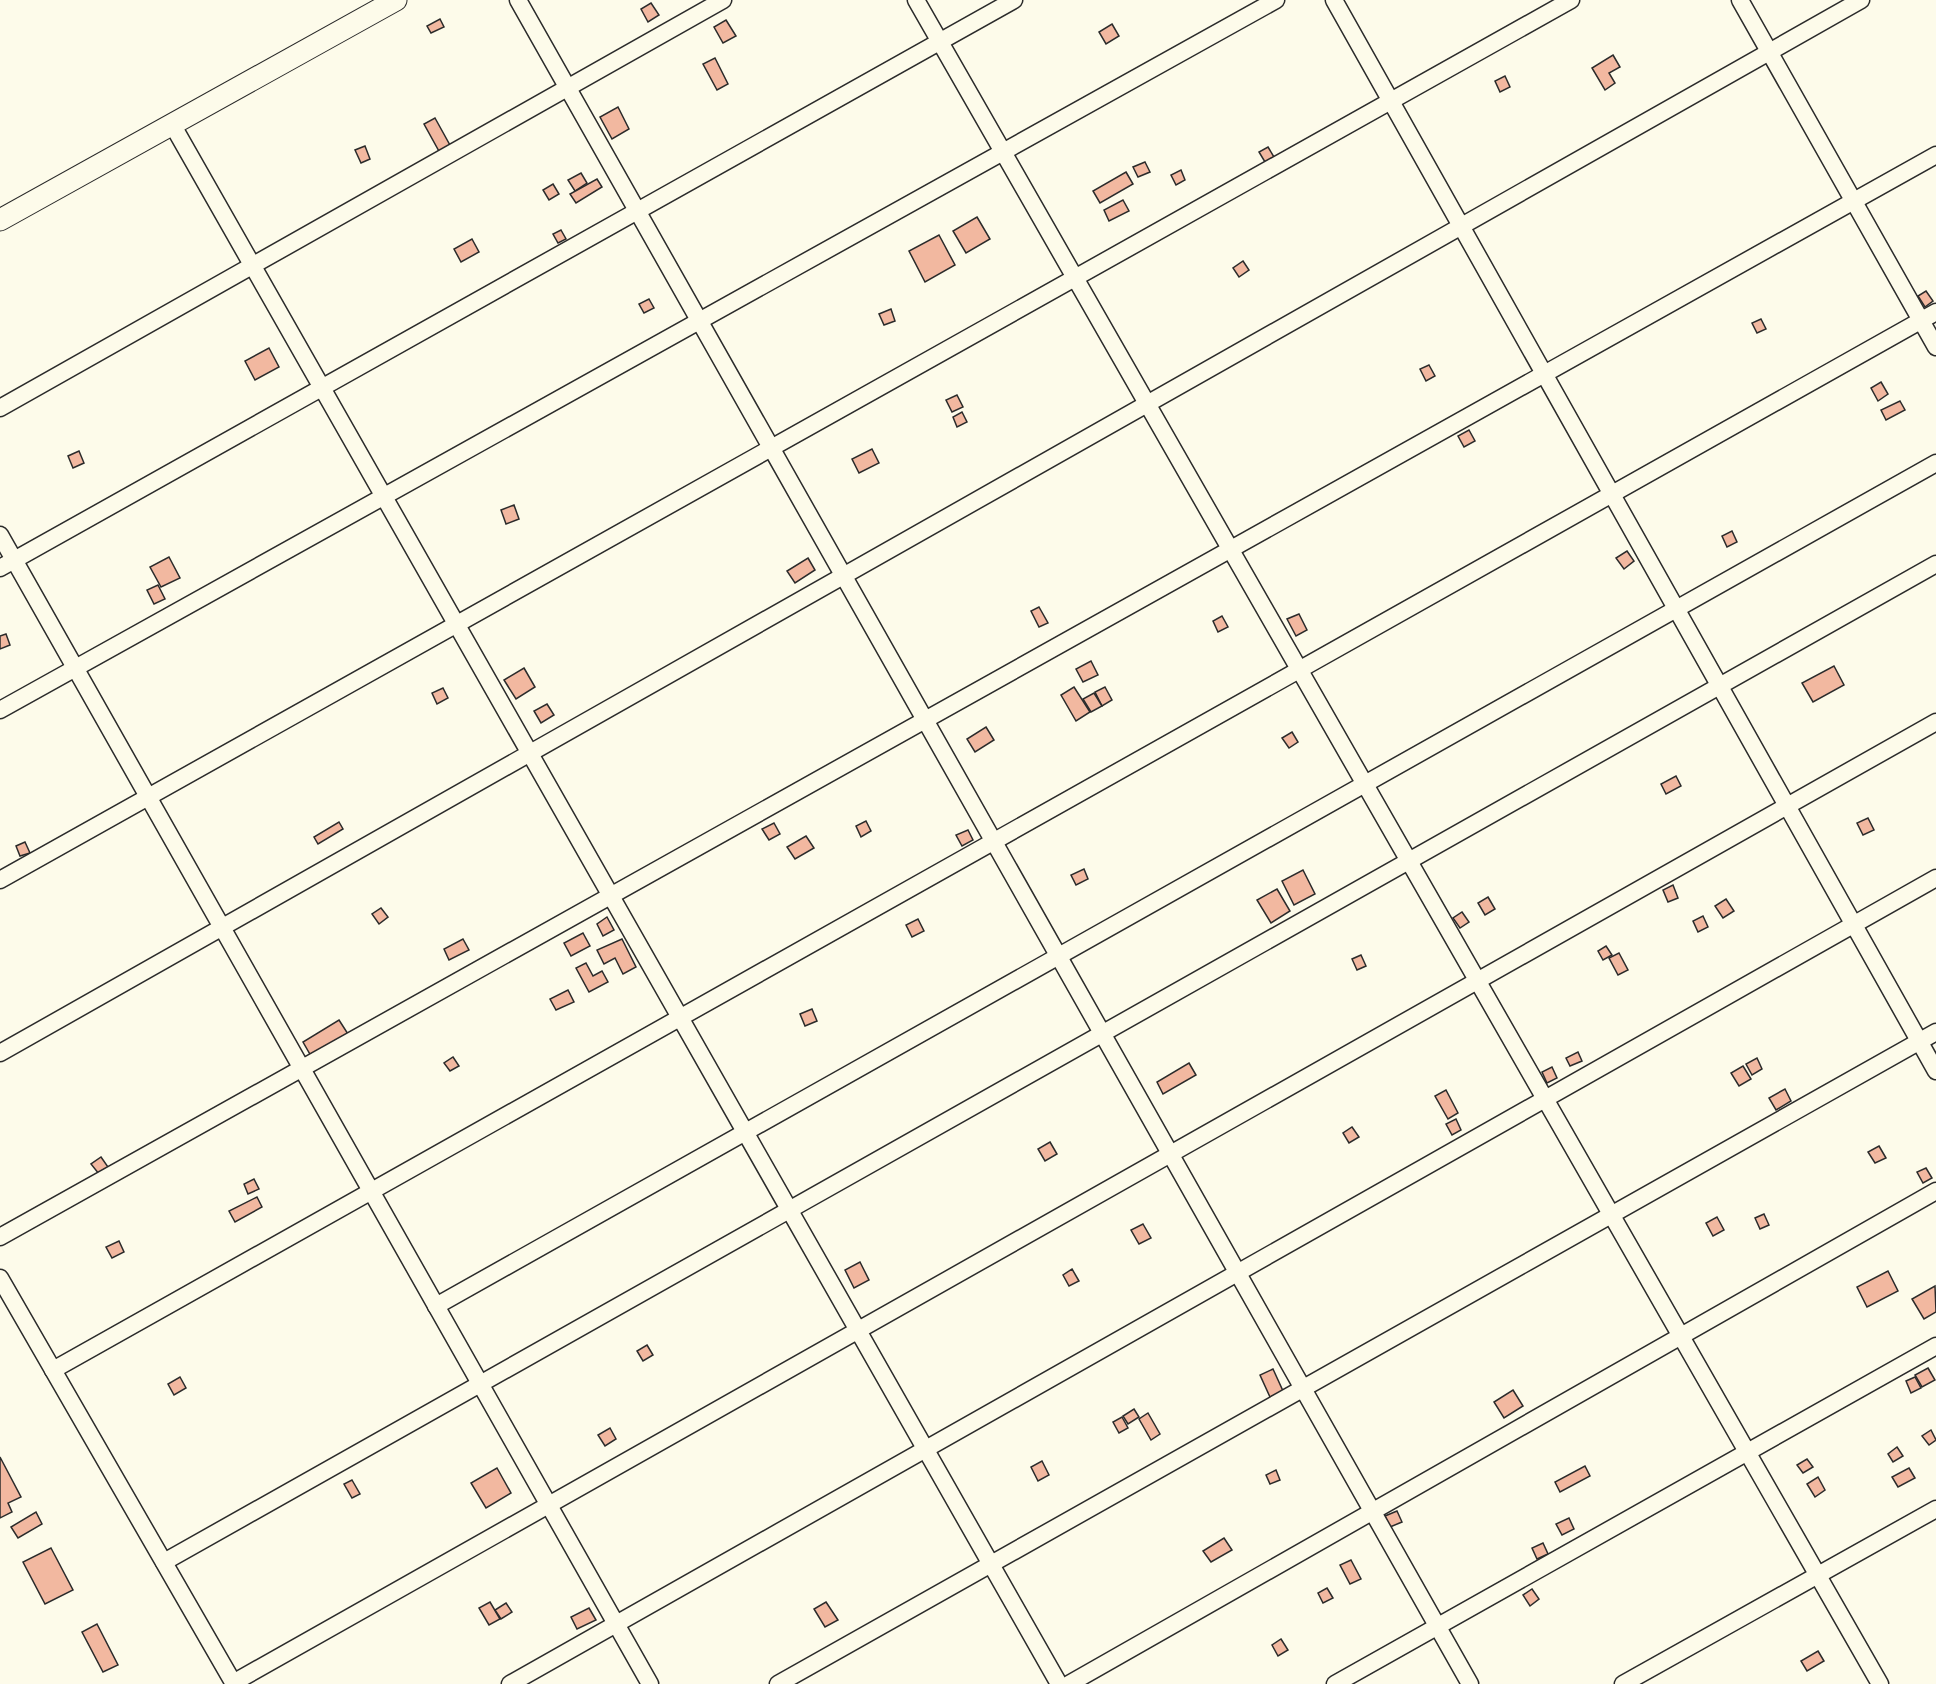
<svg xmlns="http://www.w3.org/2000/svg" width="1936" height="1684" font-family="'Open Sans',sans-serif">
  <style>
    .building { fill: #f2b8a0; stroke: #2b2b2b; stroke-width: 1.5 }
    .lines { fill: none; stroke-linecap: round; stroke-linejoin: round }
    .minor-casing { stroke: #2b2b2b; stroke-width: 19 }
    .tertiary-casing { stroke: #2b2b2b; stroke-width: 23 }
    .minor { stroke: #fdfbea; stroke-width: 16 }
    .tertiary { stroke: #fdfbea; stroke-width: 21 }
  </style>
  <rect width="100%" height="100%" fill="#fdfbea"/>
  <!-- building -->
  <g class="building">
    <path d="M651 3 659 15 648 22 641 9Z"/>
    <path d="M440 19 444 27 431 33 427 26Z"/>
    <path d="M726 20 736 36 723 43 714 27Z"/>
    <path d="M1112 24 1119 36 1106 44 1099 32Z"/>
    <path d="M1613 55 1620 67 1609 73 1615 83 1605 90 1592 68Z"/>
    <path d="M715 58 728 84 717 90 703 64Z"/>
    <path d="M1505 76 1510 87 1500 92 1495 81Z"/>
    <path d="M618 107 629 129 612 139 600 117Z"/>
    <path d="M435 118 451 147 440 153 424 124Z"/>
    <path d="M365 146 370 159 361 163 355 150Z"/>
    <path d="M1268 147 1274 157 1265 162 1259 152Z"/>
    <path d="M1145 162 1150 172 1138 177 1133 167Z"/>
    <path d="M1181 170 1185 180 1176 185 1171 175Z"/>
    <path d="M1126 172 1133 184 1100 203 1093 191Z"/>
    <path d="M581 173 587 183 575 191 568 180Z"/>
    <path d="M597 179 602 187 576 203 570 194Z"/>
    <path d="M553 184 559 194 549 200 543 190Z"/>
    <path d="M1123 200 1129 211 1109 221 1104 210Z"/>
    <path d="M977 217 990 239 966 253 953 231Z"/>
    <path d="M561 230 566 239 558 243 553 234Z"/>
    <path d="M939 235 955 265 925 282 909 251Z"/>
    <path d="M472 239 479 252 461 262 454 249Z"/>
    <path d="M1243 261 1249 270 1239 277 1233 268Z"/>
    <path d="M1926 291 1933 301 1925 307 1918 296Z"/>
    <path d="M649 299 654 308 644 313 639 304Z"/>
    <path d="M891 309 895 321 884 325 879 314Z"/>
    <path d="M1761 319 1766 329 1757 333 1752 323Z"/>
    <path d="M269 348 279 367 255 380 245 361Z"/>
    <path d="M1429 365 1435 376 1426 381 1420 369Z"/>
    <path d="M1881 382 1888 394 1878 401 1871 388Z"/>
    <path d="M957 395 963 407 952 412 946 400Z"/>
    <path d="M1900 401 1905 410 1886 420 1881 410Z"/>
    <path d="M962 412 967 422 957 427 953 417Z"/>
    <path d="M1469 430 1475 441 1464 447 1458 436Z"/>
    <path d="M872 449 879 463 859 473 852 459Z"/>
    <path d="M79 451 84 463 73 468 68 456Z"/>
    <path d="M514 505 519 519 506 524 501 510Z"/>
    <path d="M1732 531 1737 542 1727 547 1722 536Z"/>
    <path d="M1627 551 1634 561 1624 569 1616 558Z"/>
    <path d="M169 557 180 578 161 587 150 567Z"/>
    <path d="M808 558 815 570 795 583 787 571Z"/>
    <path d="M158 585 165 599 154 604 147 590Z"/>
    <path d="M1039 607 1048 623 1039 627 1031 611Z"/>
    <path d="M1299 614 1307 630 1296 636 1287 619Z"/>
    <path d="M1222 616 1228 627 1218 632 1213 621Z"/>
    <path d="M6 634 10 645 0 649V636Z"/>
    <path d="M1091 661 1098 675 1083 682 1076 669Z"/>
    <path d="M1834 666 1844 685 1813 702 1802 683Z"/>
    <path d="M524 668 535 687 516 699 504 680Z"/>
    <path d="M1074 687 1090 712 1076 721 1061 695Z"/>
    <path d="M1105 687 1112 700 1102 706 1095 692Z"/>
    <path d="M443 688 448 698 437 704 432 693Z"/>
    <path d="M1094 693 1102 706 1091 712 1083 699Z"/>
    <path d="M547 704 554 715 541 723 534 711Z"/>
    <path d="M986 727 994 740 975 752 967 739Z"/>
    <path d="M1292 732 1298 742 1289 748 1282 738Z"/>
    <path d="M1676 776 1681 786 1666 794 1661 784Z"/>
    <path d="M1868 818 1874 830 1863 835 1857 823Z"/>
    <path d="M866 821 871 831 861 837 856 826Z"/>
    <path d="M339 822 343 829 318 844 314 837Z"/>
    <path d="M774 823 780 834 769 840 762 829Z"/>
    <path d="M968 830 973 840 962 846 956 835Z"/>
    <path d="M806 836 814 848 795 859 787 847Z"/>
    <path d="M25 842 30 853 20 856 16 846Z"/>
    <path d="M1084 869 1088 879 1076 885 1071 875Z"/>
    <path d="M1303 870 1315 894 1294 905 1282 881Z"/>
    <path d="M1673 885 1678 898 1668 902 1663 890Z"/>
    <path d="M1277 889 1290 911 1271 923 1257 900Z"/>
    <path d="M1488 897 1495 909 1485 915 1478 903Z"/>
    <path d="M1726 899 1734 911 1723 918 1715 906Z"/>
    <path d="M381 908 388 917 379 924 372 914Z"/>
    <path d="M1462 912 1469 922 1460 928 1453 918Z"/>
    <path d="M1703 916 1708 927 1698 932 1693 921Z"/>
    <path d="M607 917 614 930 603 936 597 924Z"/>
    <path d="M918 919 924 931 912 937 906 925Z"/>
    <path d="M583 933 590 946 571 956 564 943Z"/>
    <path d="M463 939 469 950 449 960 444 949Z"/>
    <path d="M622 939 636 967 623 974 615 958 604 964 597 950Z"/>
    <path d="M1606 946 1612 955 1603 960 1598 951Z"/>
    <path d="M1619 953 1628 970 1618 975 1609 958Z"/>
    <path d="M1361 955 1366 966 1357 970 1352 959Z"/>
    <path d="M586 963 593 976 602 971 608 982 589 992 576 968Z"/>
    <path d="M568 990 574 1002 556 1010 550 999Z"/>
    <path d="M812 1009 817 1021 805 1026 800 1014Z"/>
    <path d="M339 1020 348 1034 311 1056 303 1042Z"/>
    <path d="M1578 1052 1582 1061 1570 1066 1566 1058Z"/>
    <path d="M453 1057 459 1066 450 1071 444 1063Z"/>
    <path d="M1757 1058 1762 1069 1752 1075 1746 1064Z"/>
    <path d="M1189 1063 1196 1075 1163 1094 1157 1082Z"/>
    <path d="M1743 1066 1751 1079 1739 1086 1731 1073Z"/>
    <path d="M1552 1067 1557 1078 1547 1083 1542 1072Z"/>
    <path d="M1785 1089 1791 1101 1776 1110 1769 1098Z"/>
    <path d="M1446 1090 1458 1113 1448 1119 1435 1096Z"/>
    <path d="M1456 1119 1461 1130 1452 1135 1446 1124Z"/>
    <path d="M1352 1127 1359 1137 1349 1143 1343 1133Z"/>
    <path d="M1050 1142 1057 1154 1045 1161 1038 1149Z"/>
    <path d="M1879 1146 1886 1158 1875 1163 1868 1152Z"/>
    <path d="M101 1157 108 1167 99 1174 91 1164Z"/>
    <path d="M1926 1168 1932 1178 1923 1183 1917 1172Z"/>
    <path d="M254 1179 259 1189 248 1194 244 1184Z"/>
    <path d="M257 1197 262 1207 235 1222 229 1211Z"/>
    <path d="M1764 1214 1769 1225 1760 1229 1755 1218Z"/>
    <path d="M1717 1217 1724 1230 1713 1236 1706 1223Z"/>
    <path d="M1143 1224 1151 1238 1139 1244 1131 1230Z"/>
    <path d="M119 1241 124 1252 112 1258 106 1247Z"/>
    <path d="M860 1262 869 1280 854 1288 845 1270Z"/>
    <path d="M1072 1269 1079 1281 1069 1286 1063 1275Z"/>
    <path d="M1888 1271 1898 1291 1867 1307 1857 1287Z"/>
    <path d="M1935 1286 1936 1312 1924 1319 1912 1299Z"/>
    <path d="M647 1345 653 1355 643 1361 637 1351Z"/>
    <path d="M1928 1368 1935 1380 1922 1387 1915 1375Z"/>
    <path d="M1273 1369 1283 1391 1270 1397 1260 1375Z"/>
    <path d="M180 1377 186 1388 174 1395 168 1384Z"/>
    <path d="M1915 1377 1921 1388 1911 1393 1906 1381Z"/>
    <path d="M1513 1390 1523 1406 1504 1418 1494 1402Z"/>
    <path d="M1134 1409 1139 1417 1128 1424 1123 1416Z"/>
    <path d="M1148 1413 1160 1434 1151 1440 1139 1419Z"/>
    <path d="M1122 1417 1128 1428 1119 1433 1113 1422Z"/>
    <path d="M610 1428 616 1439 605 1446 598 1435Z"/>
    <path d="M1931 1430 1936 1440 1929 1445 1922 1436Z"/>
    <path d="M1897 1447 1903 1456 1893 1462 1888 1454Z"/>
    <path d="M0 1457 21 1497 8 1503 12 1512 0 1518Z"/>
    <path d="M1807 1459 1813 1467 1803 1473 1797 1465Z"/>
    <path d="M1042 1461 1049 1475 1038 1481 1031 1467Z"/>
    <path d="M1585 1466 1590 1476 1560 1492 1555 1482Z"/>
    <path d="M497 1468 511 1493 486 1508 471 1483Z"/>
    <path d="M1909 1468 1915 1478 1898 1487 1892 1477Z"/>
    <path d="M1276 1470 1280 1480 1270 1484 1266 1475Z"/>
    <path d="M1818 1477 1825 1490 1815 1497 1807 1484Z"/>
    <path d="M352 1480 360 1494 352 1498 344 1484Z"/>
    <path d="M1397 1511 1402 1522 1390 1527 1385 1516Z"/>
    <path d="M36 1512 42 1524 18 1538 11 1527Z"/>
    <path d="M1569 1518 1574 1529 1562 1535 1556 1524Z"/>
    <path d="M1224 1538 1232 1550 1211 1562 1203 1551Z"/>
    <path d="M1543 1543 1548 1554 1537 1559 1532 1548Z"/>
    <path d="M51 1548 73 1590 45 1604 23 1562Z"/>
    <path d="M1351 1560 1361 1579 1350 1584 1340 1565Z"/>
    <path d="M1327 1588 1333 1598 1323 1603 1318 1593Z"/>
    <path d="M1532 1589 1539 1599 1530 1606 1523 1595Z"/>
    <path d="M490 1602 500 1619 489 1625 479 1608Z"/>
    <path d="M826 1602 838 1620 825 1627 814 1609Z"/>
    <path d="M506 1603 512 1612 501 1619 495 1610Z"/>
    <path d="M589 1608 596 1620 577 1629 571 1617Z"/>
    <path d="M97 1624 118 1665 103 1672 82 1632Z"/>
    <path d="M1281 1639 1288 1650 1278 1656 1272 1645Z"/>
    <path d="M1818 1651 1824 1661 1807 1671 1801 1661Z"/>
  </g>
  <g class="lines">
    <!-- minor casing -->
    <g class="minor-casing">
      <g id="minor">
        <path d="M518 0 1470 1684"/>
        <path d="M916 0 1880 1684"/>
        <path d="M1334 0 1936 1071"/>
        <path d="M1740 0 1936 347"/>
        <path d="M172 124 1059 1684"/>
        <path d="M0 408 723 0"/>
        <path d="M0 535 650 1684"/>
        <path d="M0 568 1014 0"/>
        <path d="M0 710 1276 0"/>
        <path d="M0 880 1571 0"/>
        <path d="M0 1053 1861 0"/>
        <path d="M0 1237 1936 155"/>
        <path d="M0 1278 234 1684"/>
        <path d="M436 1306 1936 463"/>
        <path d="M53 1370 1936 312"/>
        <path d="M164 1562 1936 564"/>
        <path d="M233 1683 1936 722"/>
        <path d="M510 1684 1936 878"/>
        <path d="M778 1684 1936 1032"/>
        <path d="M1069 1684 1936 1191"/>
        <path d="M1335 1684 1936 1346"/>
        <path d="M1623 1684 1936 1509"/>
      </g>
    </g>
    <!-- tertiary casing -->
    <g class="tertiary-casing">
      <path id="tertiary" d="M0 220 396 0"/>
    </g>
    <!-- minor -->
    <use href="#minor" class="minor"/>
    <!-- tertiary -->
    <use href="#tertiary" class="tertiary"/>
  </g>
</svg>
